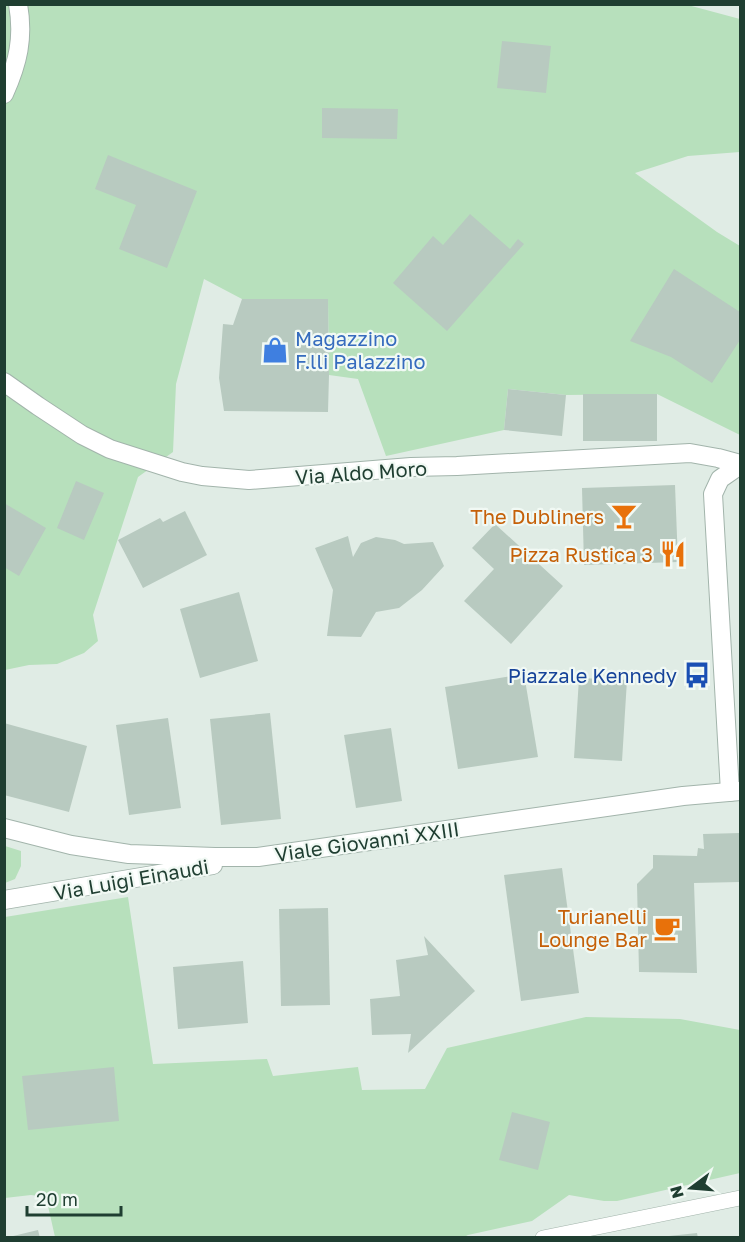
<svg xmlns="http://www.w3.org/2000/svg" width="745" height="1242" font-family="'Golos Text',sans-serif">
  <style>
    .green { fill: #b7e0bc }
    .building { fill: #b8cac0 }
    .lines { fill: none; stroke-linecap: round; stroke-linejoin: round }
    .lane-casing { stroke: #a2b4ab; stroke-width: 16 }
    .street-casing { stroke: #a2b4ab; stroke-width: 20 }
    .lane { stroke: #fff; stroke-width: 15 }
    .street { stroke: #fff; stroke-width: 18 }
    .labels { text-anchor: middle; dominant-baseline: central; stroke-width: 4.5; stroke-linejoin: round; paint-order: stroke }
    .shop-label { font-size: 20px; fill: #366cbe; stroke: #f1f9f4; text-anchor: start }
    .street-label { font-size: 20px; fill: #1f3e31; stroke: #f1f9f4 }
    .food-label { font-size: 20px; fill: #c56008; stroke: #f1f9f4; text-anchor: end }
    .transit-label { font-size: 20px; fill: #164399; stroke: #f1f9f4; text-anchor: end }
  </style>
  <rect width="100%" height="100%" fill="#e0ece5"/>
  <!-- green -->
  <g class="green">
    <path d="M684 4 740 19V152L688 156 635 173 717 232 740 246V435L657 394 566 395 508 389 504 430 386 456 358 379 329 375 328 299H242L204 279 176 384 173 452 138 477 93 615 98 641 84 653 57 664 29 665 5 670V5Z"/>
    <path d="M5 846 21 851V866L15 879 5 883Z"/>
    <path d="M128 897 153 1064 267 1059 273 1076 358 1067 362 1090 425 1089 447 1048 586 1017 680 1019 740 1030V1173L617 1201H604L569 1195 532 1221 468 1235 462 1238 55 1237 46 1197 31 1195 5 1198V917Z"/>
  </g>
  <!-- building -->
  <g class="building">
    <path d="M502 41 551 46 546 93 497 88Z"/>
    <path d="M322 108 398 109 397 139 322 138Z"/>
    <path d="M108 155 197 191 167 268 119 249 136 205 95 189Z"/>
    <path d="M470 214 510 249 518 239 524 244 447 331 393 283 433 236 443 245Z"/>
    <path d="M674 269 740 312V340L712 383 671 357 630 341Z"/>
    <path d="M242 299H328L329 375 328 412 224 411 219 378 223 324 233 325Z"/>
    <path d="M508 389 566 395 562 436 504 430Z"/>
    <rect x="583" y="394" width="74" height="47"/>
    <path d="M76 481 104 493 84 540 57 528Z"/>
    <path d="M675 485 678 562 584 565 582 488Z"/>
    <path d="M4 503 46 528 19 576 4 567Z"/>
    <path d="M185 511 207 555 143 588 118 540 160 518 163 522Z"/>
    <path d="M495 524 563 586 511 644 464 601 494 569 472 548Z"/>
    <path d="M348 536 353 557 361 543 376 537 395 540 404 544 433 542 444 566 422 590 399 608 376 612 361 637 327 636 333 590 315 548Z"/>
    <path d="M239 592 258 661 200 678 180 609Z"/>
    <path d="M524 674 538 757 458 769 445 687Z"/>
    <path d="M579 678 627 680 622 761 574 758Z"/>
    <path d="M270 713 281 819 221 825 210 719Z"/>
    <path d="M168 718 181 808 129 815 116 725Z"/>
    <path d="M4 723 87 746 69 812 4 795Z"/>
    <path d="M391 728 402 801 356 808 344 735Z"/>
    <path d="M740 833V882L694 883 697 973 639 972 637 884 653 868V855L697 856 698 848 704 849 703 834Z"/>
    <path d="M562 868 579 993 521 1001 504 875Z"/>
    <path d="M328 908 330 1005 281 1006 279 909Z"/>
    <path d="M424 936 475 991 408 1053 411 1034 372 1035 370 999 400 996 396 960 428 955Z"/>
    <path d="M243 961 248 1023 178 1029 173 967Z"/>
    <path d="M114 1067 119 1121 28 1130 22 1076Z"/>
    <path d="M512 1112 550 1122 538 1170 499 1160Z"/>
    <path d="M38 1230 40 1238H9V1237Z"/>
    <path d="M697 1233 698 1238H669V1236Z"/>
  </g>
  <g class="lines">
    <!-- lane casing -->
    <g class="lane-casing">
      <path id="lane" d="M543 1238 740 1198"/>
    </g>
    <!-- street casing -->
    <g class="street-casing">
      <g id="street">
        <path d="M4 94C18 63 24 38 18 4"/>
        <path d="M4 382 38 406 82 435 110 449 182 472 202 476 249 480 411 467 457 466 690 453 718 458 740 464"/>
        <path d="M730 792 713 494 720 479 740 465"/>
        <path d="M4 828 71 845 129 854 215 857H258L683 796 740 791"/>
        <path d="M4 900 213 865"/>
      </g>
    </g>
    <!-- lane -->
    <use href="#lane" class="lane"/>
    <!-- street -->
    <use href="#street" class="street"/>
  </g>
  <!-- icons -->
  <defs>
    <g id="shop-bare" transform="scale(2.07)"><path d="M-5-2.5h2.3a2.7 3.5 0 0 1 5.4 0H5L5.5 6h-11ZM-1.5-2.5h3a1.5 2.3 0 0 0-3 0Z" fill="#3f7fe0" stroke="#f1f9f4" stroke-width="2.5" paint-order="stroke"/></g>
    <g id="bar-bare" transform="scale(2.07)"><path d="M-6-5H6L.8 .8V4.5H3.5V6h-7V4.5H-.8V.8Z" fill="#e8710a" stroke="#f1f9f4" stroke-width="2.5" paint-order="stroke"/></g>
    <g id="restaurant-bare" transform="scale(2.07)"><path d="M-5-6h1v4h1v-4h1v4h1v-4h1v5L-1.5 .5V6h-2V.5L-5-1ZM5-6V6H3V1.5H1.5Q1.5-4 5-6Z" fill="#e8710a" stroke="#f1f9f4" stroke-width="2.5" paint-order="stroke"/></g>
    <g id="bus-bare" transform="scale(2.07)"><path d="M-5-6H5V4H4V6H2V4H-2V6H-4V4H-5ZM-3.5-4V0h7V-4ZM-3.5 1.2v1.5H-2V1.2ZM2 1.2v1.5H3.5V1.2Z" fill="#1a4fb4" stroke="#f1f9f4" stroke-width="2.5" paint-order="stroke"/></g>
    <g id="cafe-bare" transform="scale(2.07)"><path d="M-5.5-4.5H6V0H3Q3 3.5 0 3.5H-2.5Q-5.5 3.5-5.5 0ZM3-3.2v2h1.7v-2ZM-6 4.5H4V6H-6Z" fill="#e8710a" stroke="#f1f9f4" stroke-width="2.5" paint-order="stroke"/></g>
  </defs>
  <g fill-rule="evenodd">
    <use href="#shop-bare" x="275" y="350"/>
    <use href="#bar-bare" x="624" y="516"/>
    <use href="#restaurant-bare" x="673" y="554"/>
    <use href="#bus-bare" x="697" y="675"/>
    <use href="#cafe-bare" x="667" y="928"/>
  </g>
  <g class="labels">
    <!-- shop labels -->
    <g class="shop-label">
      <text x="295" y="338">Magazzino<tspan x="295" dy="23">F.lli Palazzino</tspan></text>
    </g>
    <!-- street labels -->
    <g class="street-label">
      <text transform="translate(361 472) rotate(-4)">Via Aldo Moro</text>
      <text transform="translate(367 841) rotate(-8)">Viale Giovanni XXIII</text>
      <text transform="translate(131 879) rotate(-10)">Via Luigi Einaudi</text>
    </g>
    <!-- food labels -->
    <g class="food-label">
      <text x="604" y="516">The Dubliners</text>
      <text x="653" y="554">Pizza Rustica 3</text>
      <text x="647" y="916">Turianelli<tspan x="647" dy="23">Lounge Bar</tspan></text>
    </g>
    <!-- transit labels -->
    <g class="transit-label">
      <text x="677" y="675">Piazzale Kennedy</text>
    </g>
  </g>
  <!-- border -->
  <rect width="745" height="1242" fill="none" stroke="#1f3e31" stroke-width="12"/>
  <!-- north arrow -->
  <g transform="translate(691 1188) rotate(254)" stroke="#f1f9f4" stroke-width="4.5" paint-order="stroke">
  <path d="M0-4.5L10 22L0 15L-10 22Z" fill="#1f3e31"/>
  <text y="-9" font-size="16" font-weight="bold" text-anchor="middle" fill="#1f3e31">N</text>
  </g>
  <!-- scale -->
  <path d="M27 1206v9h94v-9" fill="none" stroke="#1f3e31" stroke-width="3"/>
  <text x="36" y="1206" font-size="18" fill="#1f3e31" stroke="#f1f9f4" stroke-width="4.5" paint-order="stroke">20 m</text>
</svg>
